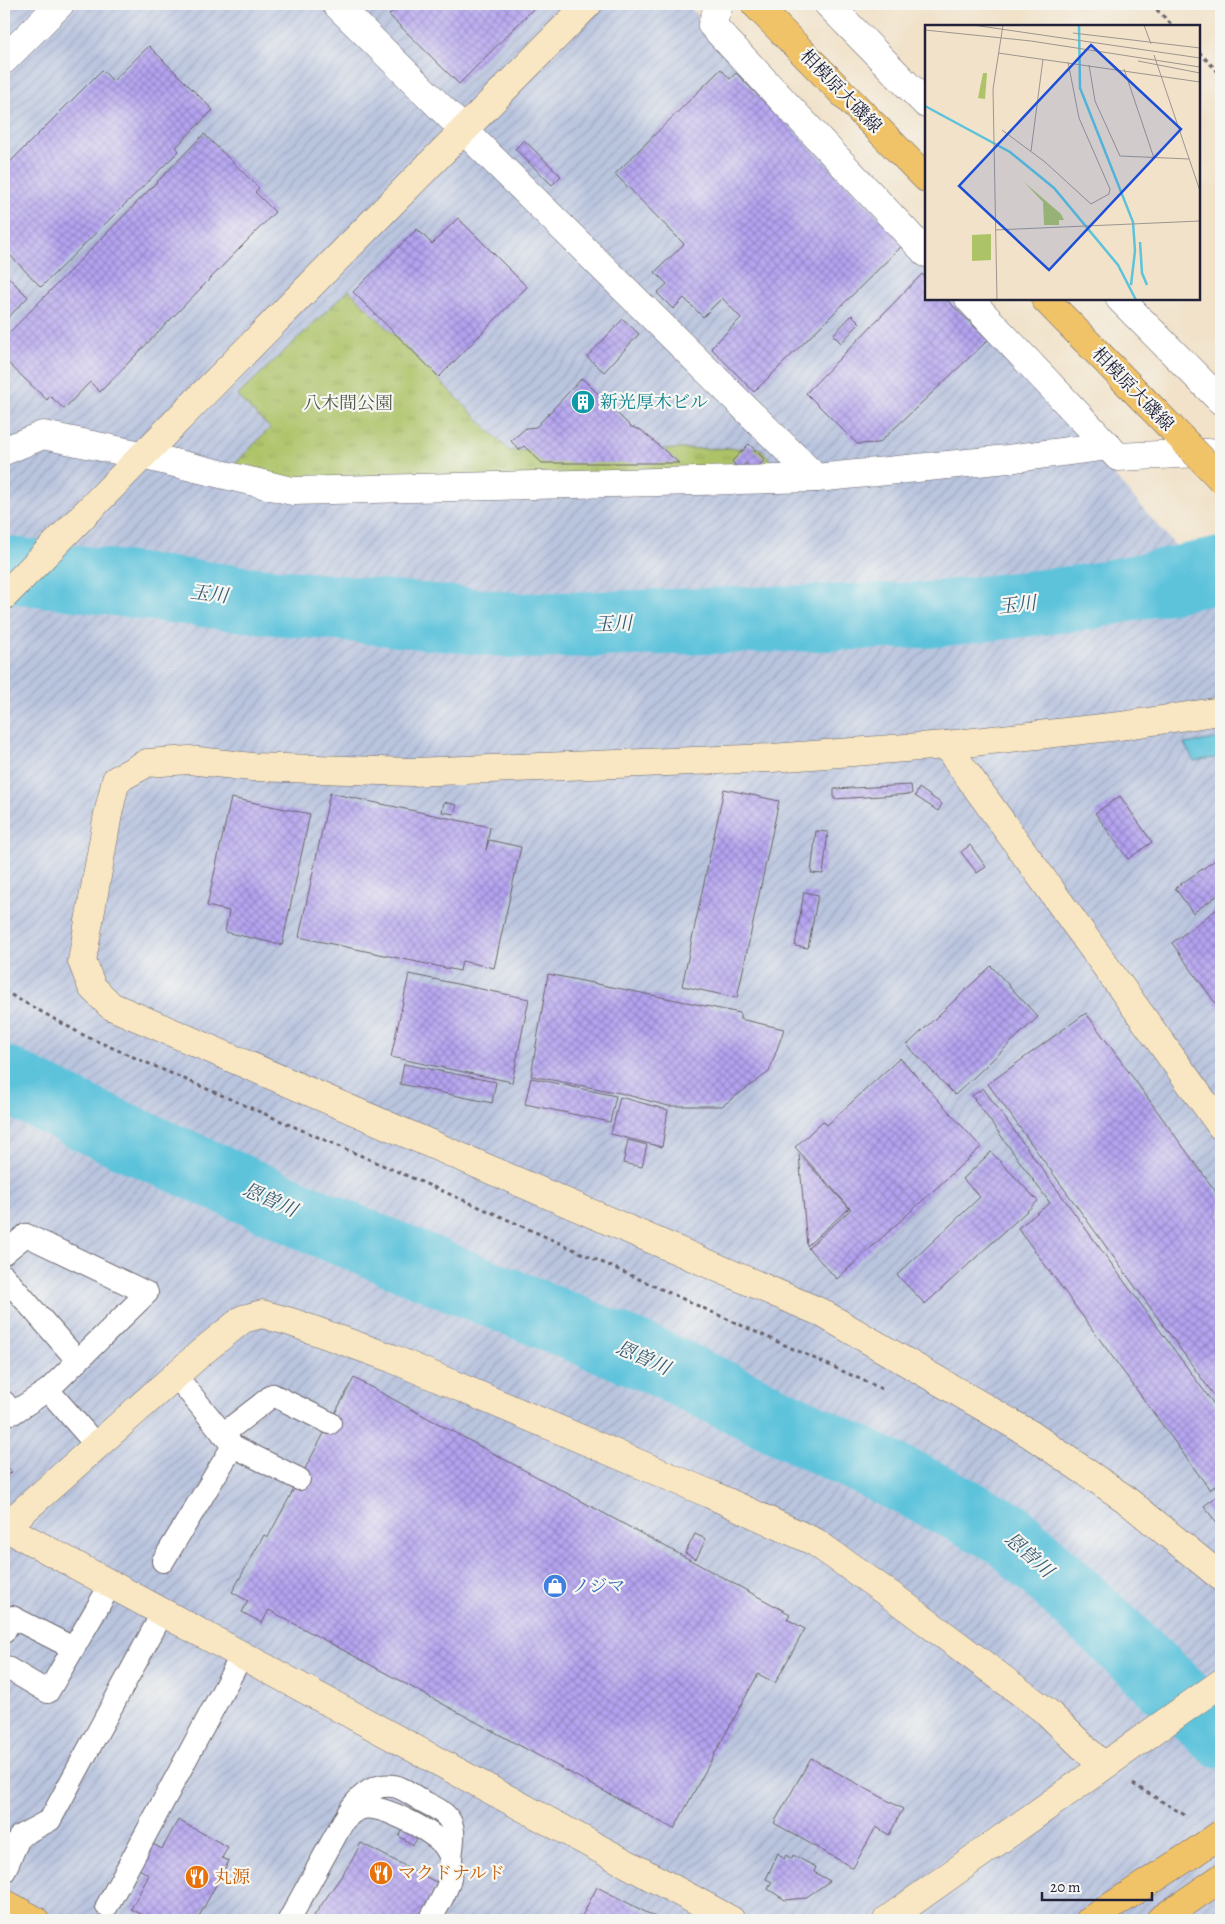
<svg xmlns="http://www.w3.org/2000/svg" width="1225" height="1924" font-family="Alegreya,'Noto Serif JP',serif">
  <style>
    .industrial { fill: url(#industrial-furrows) }
    .park { fill: url(#park-tufts); stroke: #687251 }
    .water { fill: #5dc3db; stroke: #40728b }
    .lines { fill: none; stroke-linecap: round; stroke-linejoin: round }
    .river { stroke: #5dc3db; stroke-width: 66 }
    .building { fill: url(#building-cross-hatch) }
    .lane-casing { stroke: #6a656d; stroke-width: 24 }
    .street-casing { stroke: #6a656d; stroke-width: 29 }
    .secondary-casing { stroke: #6a656d; stroke-width: 29 }
    .primary-casing { stroke: #6a656d; stroke-width: 29 }
    .highway-casing { stroke: #6a656d; stroke-width: 29 }
    .path { stroke: #6a656d; stroke-width: 3; stroke-dasharray: 4 4; stroke-linecap: butt }
    .lane { stroke: #fff; stroke-width: 22 }
    .street { stroke: #fff; stroke-width: 28 }
    .secondary { stroke: #f9e7c3; stroke-width: 28 }
    .primary { stroke: #f1c369; stroke-width: 28 }
    .highway { stroke: #f1c369; stroke-width: 28 }
    .primary-bridge-casing { stroke: #6a656d; stroke-width: 29; stroke-linecap: butt }
    .highway-bridge-casing { stroke: #6a656d; stroke-width: 29; stroke-linecap: butt }
    .primary-bridge { stroke: #f1c369; stroke-width: 28 }
    .highway-bridge { stroke: #f1c369; stroke-width: 28 }
    .labels { text-anchor: middle; dominant-baseline: central; stroke-width: 4.5; stroke-linejoin: round; paint-order: stroke }
    .street-label { font-size: 18px; fill: #22223b; stroke: #f6f6f2 }
    .culture-label { font-size: 18px; fill: #0d838f; stroke: #f6f6f2; text-anchor: start }
    .park-label { font-size: 18px; fill: #535a4a; stroke: #f6f6f2 }
    .shop-label { font-size: 18px; fill: #366cbe; stroke: #f6f6f2; text-anchor: start }
    .food-label { font-size: 18px; fill: #c56008; stroke: #f6f6f2; text-anchor: start }
    .water-label { font-size: 19px; font-style: italic; fill: #375a73; stroke: #f6f6f2 }
    .inset-river { fill: none; stroke: #5dc3db; stroke-width: 2.5 }
    .inset-road { fill: none; stroke: #9e9590; stroke-width: 1 }
    .view { fill: #1d4ed8; fill-opacity: 0.15; stroke: #1d4ed8; stroke-width: 2.5 }
    .inset-edge { fill: none; stroke: #22223b; stroke-width: 2.5 }
  </style>
  <defs>
    <pattern id="industrial-furrows" width="10" height="10" patternUnits="userSpaceOnUse" patternTransform="scale(1.25)"><rect width="10" height="10" fill="#b9c4de"/><path d="M-1 1l2-2M0 10L10 0M9 11l2-2" fill="none" stroke="#9fa8bf"/></pattern>
    <pattern id="park-tufts" width="24" height="20" patternUnits="userSpaceOnUse" patternTransform="scale(1.25)"><rect width="24" height="20" fill="#adc367"/><path d="M3 7l-1-3M5 7V3M7 7l1-3M15 17l-1-3M17 17v-4M19 17l1-3" fill="none" stroke="#95a75a"/></pattern>
    <pattern id="building-cross-hatch" width="8" height="8" patternUnits="userSpaceOnUse" patternTransform="scale(1.25)"><rect width="8" height="8" fill="#b4a3f0"/><path d="M0 0l8 8M0 8l8-8" fill="none" stroke="#9284c4"/></pattern>
  </defs>
  <rect width="100%" height="100%" fill="#f6f6f2"/>
  <filter id="ink" filterUnits="userSpaceOnUse"><feTurbulence type="fractalNoise" baseFrequency=".02" numOctaves="2"/><feDisplacementMap in="SourceGraphic" scale="10" xChannelSelector="R" yChannelSelector="G"/><feConvolveMatrix kernelMatrix="1 2 1 2 8 2 1 2 1" color-interpolation-filters="sRGB"/></filter>
  <filter id="wash" filterUnits="userSpaceOnUse"><feTurbulence type="fractalNoise" baseFrequency=".0096" numOctaves="4" result="noise"/><feDisplacementMap in="SourceGraphic" scale="20" xChannelSelector="R" yChannelSelector="G"/><feGaussianBlur stdDeviation="1.12" result="paint"/><feColorMatrix in="noise" values="0 0 0 0 0 0 0 0 0 0 0 0 0 0 0 0 0 1.4 0 .05"/><feComposite in="paint" operator="in"/></filter>
  <g filter="url(#wash)">
    <rect width="100%" height="100%" fill="#f1e2c9"/>
    <!-- industrial -->
    <path class="industrial" d="M4 4H687L926 265V299H957L1038 388 1221 598V1920H4Z"/>
    <!-- park -->
    <path class="park" d="M349 290 510 451 759 448 783 473 294 484 231 468 270 428 237 396Z"/>
    <!-- water -->
    <path class="water" d="M1221 738V757L1194 761 1184 744Z"/>
    <g class="lines">
      <!-- river -->
      <g class="river">
        <path d="M4 569 235 598 524 626 927 615 1088 597 1221 570"/>
        <path d="M4 1079 95 1123 340 1232 654 1361 927 1492 1008 1534 1221 1735"/>
      </g>
    </g>
    <g id="blocks">
      <!-- building -->
      <g class="building">
        <path d="M400 4H538L459 84 389 15Z"/>
        <path d="M149 46 213 110 176 147 179 151 41 287 4 249V168L102 70 113 81Z"/>
        <path d="M721 69 730 79 736 73 904 244 754 392 711 348 741 318 722 298 703 317 684 298 673 309 657 293 667 284 655 272 684 244 615 174Z"/>
        <path d="M204 134 259 188 255 192 275 212 100 392 90 382 64 409 50 396 47 400 4 359V338Z"/>
        <path d="M524 140 561 176 552 185 515 149Z"/>
        <path d="M458 218 527 287 439 377 353 292 417 229 432 244Z"/>
        <path d="M4 273 28 297 4 322Z"/>
        <path d="M922 274 926 278V299H946L988 340 879 443 857 444 806 393Z"/>
        <path d="M852 315 860 323 841 343 833 335Z"/>
        <path d="M623 319 639 334 604 372 587 357Z"/>
        <path d="M582 378 631 427 641 430 679 463H542L524 446 519 450 511 441 526 428 536 427Z"/>
        <path d="M749 444 765 460 753 471 746 463 739 470 732 461Z"/>
        <path d="M911 785 912 794 834 799V789Z"/>
        <path d="M919 788 942 804 938 811 915 796Z"/>
        <path d="M724 789 779 801 737 998 682 986Z"/>
        <path d="M330 793 490 827 486 850 489 840 521 847 494 968 462 961 460 971 299 937Z"/>
        <path d="M1120 796 1152 842 1128 859 1095 813Z"/>
        <path d="M231 798 310 814 282 945 225 932 229 911 207 906Z"/>
        <path d="M444 802 457 805 454 814 442 812Z"/>
        <path d="M816 831 828 832 823 874 811 873Z"/>
        <path d="M970 845 986 867 977 873 961 852Z"/>
        <path d="M1221 856V893L1193 913 1175 888Z"/>
        <path d="M804 892 818 895 808 948 795 946Z"/>
        <path d="M1221 906V1011L1172 943Z"/>
        <path d="M991 966 1038 1017 955 1095 907 1045Z"/>
        <path d="M409 974 529 999 512 1082 391 1057Z"/>
        <path d="M548 974 740 1013V1019L784 1029 769 1072 722 1106H668L620 1093 531 1076Z"/>
        <path d="M1086 1013 1221 1199V1405L988 1084Z"/>
        <path d="M900 1058 981 1147 837 1279 808 1248 851 1209 795 1147 823 1121 827 1125Z"/>
        <path d="M404 1064 496 1082 492 1103 400 1084Z"/>
        <path d="M531 1078 616 1096 610 1122 525 1104Z"/>
        <path d="M983 1088 1221 1414V1481L1210 1490 1018 1228 1050 1203 972 1096Z"/>
        <path d="M620 1097 668 1110 662 1147 611 1134Z"/>
        <path d="M628 1140 647 1145 642 1167 623 1163Z"/>
        <path d="M991 1152 1038 1201 925 1304 897 1275 980 1197 963 1179Z"/>
        <path d="M799 1154 849 1208 807 1246Z"/>
        <path d="M354 1378 790 1614 787 1619 805 1629 775 1683 758 1674 674 1829 269 1610 262 1623 242 1612 248 1601 232 1592 264 1535 268 1537Z"/>
        <path d="M4 1462 12 1472 4 1479Z"/>
        <path d="M1221 1493V1529L1204 1506Z"/>
        <path d="M695 1534 706 1539 696 1559 685 1553Z"/>
        <path d="M811 1758 903 1809 889 1835 876 1827 853 1868 774 1823Z"/>
        <path d="M178 1820 228 1847 222 1858 229 1861 197 1920H153L131 1909 149 1875 139 1869 153 1844 162 1849Z"/>
        <path d="M407 1824 422 1832 413 1845 399 1836Z"/>
        <path d="M361 1843 438 1883 419 1920H311L351 1862Z"/>
        <path d="M778 1853 784 1859 786 1855 792 1859 793 1855 816 1867 814 1872 830 1881 805 1898 785 1900 768 1889 772 1882 766 1879Z"/>
        <path d="M597 1887 661 1920H580Z"/>
      </g>
    </g>
  </g>
  <g filter="url(#ink)">
    <use href="#blocks" fill-opacity="0" stroke="#6a656d" stroke-width="1"/>
    <g class="lines">
      <!-- lane casing -->
      <g class="lane-casing">
        <g id="lane">
          <path d="M4 1253 26 1235 147 1293 48 1390 13 1413 4 1402"/>
          <path d="M4 1276 78 1361"/>
          <path d="M48 1390 97 1446"/>
          <path d="M223 1434 273 1395 330 1423"/>
          <path d="M233 1446 299 1479"/>
          <path d="M163 1561 233 1446 176 1376"/>
          <path d="M4 1632 12 1617 73 1648"/>
          <path d="M4 1666 48 1692 111 1584"/>
          <path d="M347 1815C356 1799 372 1783 393 1786 403 1787 415 1797 424 1802 434 1807 446 1812 451 1823 456 1834 451 1849 451 1861"/>
          <path d="M4 1872 20 1836 50 1820 163 1612"/>
          <path d="M107 1906 242 1655"/>
          <path d="M289 1920 344 1820C349 1815 356 1809 363 1808 382 1804 429 1830 442 1843 446 1848 450 1854 451 1860 454 1882 440 1902 430 1920"/>
        </g>
      </g>
      <!-- street casing -->
      <g class="street-casing">
        <g id="street">
          <path d="M336 4 816 478 1008 459 1108 446"/>
          <path d="M719 4 712 25 926 253"/>
          <path d="M828 4 926 104"/>
          <path d="M4 60 60 4"/>
          <path d="M969 299 1118 457 1221 452"/>
          <path d="M1120 299 1221 401"/>
          <path d="M4 451 43 435 141 455 292 491 816 478"/>
        </g>
      </g>
      <!-- secondary casing -->
      <g class="secondary-casing">
        <g id="secondary">
          <path d="M4 596 588 4"/>
          <path d="M1221 711 1120 726 946 745 772 758 412 772 252 767 189 760 147 763 116 780 108 814 82 961 92 987 111 1006 820 1312 1030 1434 1124 1498 1221 1577"/>
          <path d="M946 745 1221 1126"/>
          <path d="M5 1527 731 1920"/>
          <path d="M4 1528 203 1351 243 1319 262 1314 291 1322 391 1358 710 1494 815 1542 896 1599 1047 1712 1103 1766"/>
          <path d="M887 1920 1221 1683"/>
        </g>
      </g>
      <!-- primary casing -->
      <g class="primary-casing">
        <g id="primary">
          <path d="M755 4 926 178"/>
          <path d="M1045 299 1187 444"/>
        </g>
      </g>
      <!-- highway casing -->
      <g class="highway-casing">
        <g id="highway">
          <path d="M4 1903 35 1920"/>
          <path d="M1090 1920 1192 1854"/>
          <path d="M1160 1920 1221 1878"/>
        </g>
      </g>
      <!-- path -->
      <g class="path">
        <path d="M1151 4 1173 26"/>
        <path d="M1199 52 1221 75"/>
        <path d="M4 991 85 1036 493 1213 882 1389"/>
        <path d="M1133 1784 1188 1817"/>
      </g>
      <!-- lane -->
      <use href="#lane" class="lane"/>
      <!-- street -->
      <use href="#street" class="street"/>
      <!-- secondary -->
      <use href="#secondary" class="secondary"/>
      <!-- primary -->
      <use href="#primary" class="primary"/>
      <!-- highway -->
      <use href="#highway" class="highway"/>
      <!-- primary-bridge casing -->
      <g class="primary-bridge-casing">
        <path id="primary-bridge" d="M1187 444 1221 479"/>
      </g>
      <!-- highway-bridge casing -->
      <g class="highway-bridge-casing">
        <path id="highway-bridge" d="M1192 1854 1221 1834"/>
      </g>
      <!-- primary-bridge -->
      <use href="#primary-bridge" class="primary-bridge"/>
      <!-- highway-bridge -->
      <use href="#highway-bridge" class="highway-bridge"/>
    </g>
  </g>
  <!-- icons -->
  <defs>
    <g id="building-disc" transform="scale(1.25)"><circle r="9.5" fill="#0f9aa8" stroke="#f6f6f2"/><path d="M-4-6H4V6H1V3H-1V6H-4ZM-2.5-4.3h1.7v1.8h-1.7ZM.8-4.3h1.7v1.8H.8ZM-2.5-1h1.7V.8h-1.7ZM.8-1h1.7V.8H.8Z" fill="#fff"/></g>
    <g id="shop-disc" transform="scale(1.25)"><circle r="9.5" fill="#3f7fe0" stroke="#f6f6f2"/><path d="M-5-2.5h2.3a2.7 3.5 0 0 1 5.4 0H5L5.5 6h-11ZM-1.5-2.5h3a1.5 2.3 0 0 0-3 0Z" fill="#fff"/></g>
    <g id="restaurant-disc" transform="scale(1.25)"><circle r="9.5" fill="#e8710a" stroke="#f6f6f2"/><path d="M-5-6h1v4h1v-4h1v4h1v-4h1v5L-1.5 .5V6h-2V.5L-5-1ZM5-6V6H3V1.5H1.5Q1.5-4 5-6Z" fill="#fff"/></g>
  </defs>
  <g fill-rule="evenodd">
    <use href="#building-disc" x="583" y="402"/>
    <use href="#shop-disc" x="555" y="1586"/>
    <use href="#restaurant-disc" x="381" y="1873"/>
    <use href="#restaurant-disc" x="197" y="1877"/>
  </g>
  <g class="labels">
    <!-- street labels -->
    <g class="street-label">
      <text transform="translate(841 91) rotate(46)">相模原大磯線</text>
      <text transform="translate(1133 389) rotate(46)">相模原大磯線</text>
    </g>
    <!-- culture labels -->
    <g class="culture-label">
      <text x="600" y="402">新光厚木ビル</text>
    </g>
    <!-- park labels -->
    <g class="park-label">
      <text x="348" y="403">八木間公園</text>
    </g>
    <!-- shop labels -->
    <g class="shop-label">
      <text x="572" y="1586">ノジマ</text>
    </g>
    <!-- food labels -->
    <g class="food-label">
      <text x="398" y="1873">マクドナルド</text>
      <text x="214" y="1877">丸源</text>
    </g>
    <!-- water labels -->
    <g class="water-label">
      <text transform="translate(209 594) rotate(7)">玉川</text>
      <text transform="translate(1017 605) rotate(-6)">玉川</text>
      <text transform="translate(613 624) rotate(-2)">玉川</text>
      <text transform="translate(270 1200) rotate(24)">恩曽川</text>
      <text transform="translate(643 1358) rotate(24)">恩曽川</text>
      <text transform="translate(1029 1555) rotate(42)">恩曽川</text>
    </g>
  </g>
  <!-- overview -->
  <g transform="translate(925 25)">
    <rect width="275" height="275" fill="#f1e2c9"/>
    <path d="M66 209V235L47 236V210Z" fill="#adc367"/>
    <path d="M58 48H62L60 74 53 73ZM99 157 136 189 139 195H134V200H119L118 177Z" fill="#adc367"/>
    <path class="inset-river" d="M154 0 155 63 208 197 210 226 206 260M0 81 85 127 129 163 193 240 211 275M215 217 217 248 222 260"/>
    <path class="inset-road" d="M48 0 275 33M219 0 226 19M0 5 106 16 275 42M148 8 275 23M73 28 275 57M229 30 275 166M213 36 275 48M164 40 170 76 195 131 264 134M199 44 229 133M77 105 120 137 166 179 184 169 185 164 154 93 143 37M106 126 118 34M70 205 275 196M72 275 68 64 78 0"/>
    <path class="view" d="M166 20 256 104 124 245 34 161Z"/>
    <rect width="275" height="275" class="inset-edge"/>
  </g>
  <!-- margin -->
  <rect width="1225" height="1924" fill="none" stroke="#f6f6f2" stroke-width="20"/>
  <!-- scale -->
  <path d="M1042 1892v8h110v-8" fill="none" stroke="#22223b" stroke-width="2.5"/>
  <text x="1050" y="1892" font-size="15" fill="#22223b" stroke="#f6f6f2" stroke-width="4" paint-order="stroke">20 m</text>
</svg>
